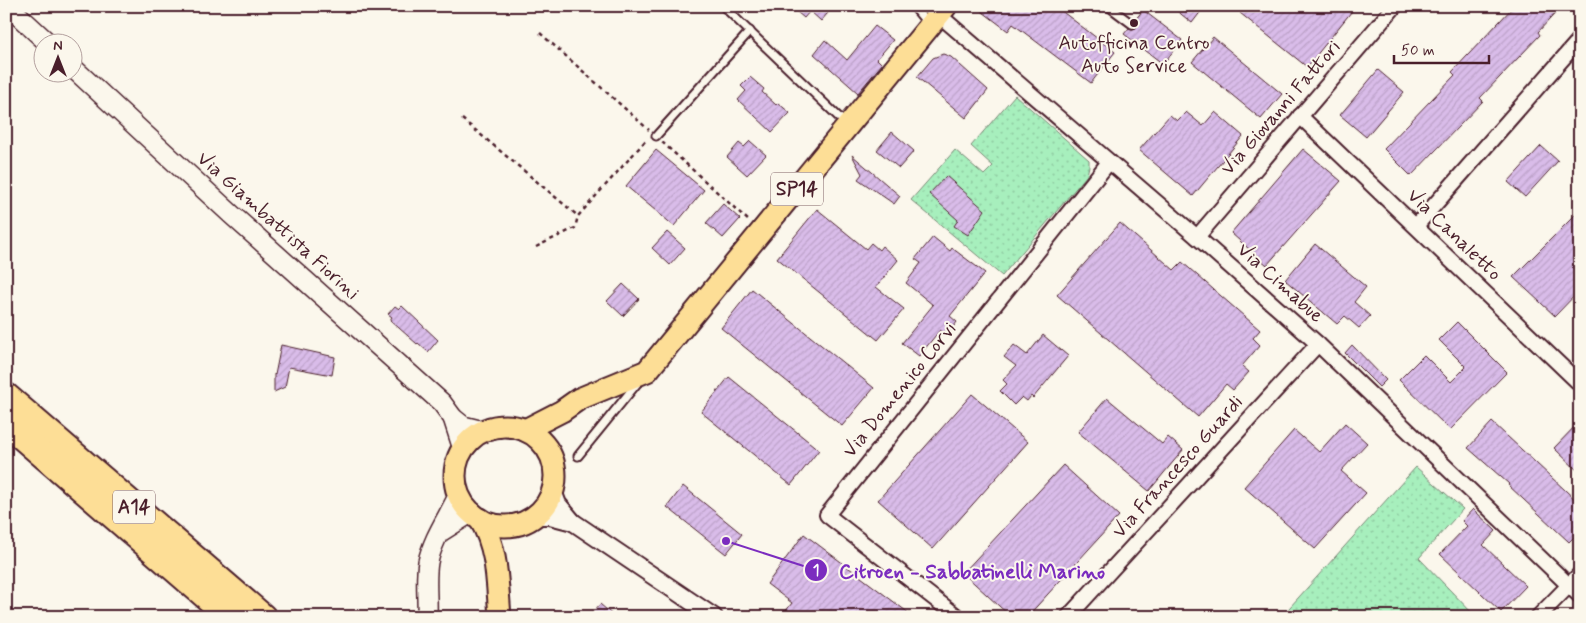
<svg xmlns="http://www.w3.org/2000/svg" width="1586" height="623" font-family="Mynerve,sans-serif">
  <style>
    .park { fill: url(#park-dots); stroke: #788774 }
    .building { fill: url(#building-hatch); stroke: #4a1f2b }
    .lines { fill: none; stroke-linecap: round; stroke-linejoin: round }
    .service-casing { stroke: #4a1f2b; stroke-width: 11 }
    .minor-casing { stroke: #4a1f2b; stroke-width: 18 }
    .tertiary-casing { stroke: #4a1f2b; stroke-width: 20 }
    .secondary-casing { stroke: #4a1f2b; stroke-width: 22 }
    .primary-casing { stroke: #4a1f2b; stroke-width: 25 }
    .motorway-casing { stroke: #4a1f2b; stroke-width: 29 }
    .path { stroke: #4a1f2b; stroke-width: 2.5; stroke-dasharray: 4 4; stroke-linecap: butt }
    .service { stroke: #fbf7ec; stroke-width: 7 }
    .minor { stroke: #fbf7ec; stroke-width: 14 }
    .tertiary { stroke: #fbf7ec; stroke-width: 16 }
    .secondary { stroke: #fbf7ec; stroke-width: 19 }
    .primary { stroke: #fdde96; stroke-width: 21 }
    .motorway { stroke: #fdde96; stroke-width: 25 }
    .poi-dot { fill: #4a1f2b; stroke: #fbf7ec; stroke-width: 2 }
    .labels { text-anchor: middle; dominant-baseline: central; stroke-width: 4; stroke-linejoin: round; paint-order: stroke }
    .shield { fill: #fbf7ec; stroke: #7f6065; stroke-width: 1 }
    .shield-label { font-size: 19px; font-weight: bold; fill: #4a1f2b }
    .poi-label { font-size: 20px; fill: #4a1f2b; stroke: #fbf7ec }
    .street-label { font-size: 20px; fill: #4a1f2b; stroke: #fbf7ec }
    .leader { fill: none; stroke: #7b2cbf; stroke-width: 2 }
    .callout-dot { fill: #7b2cbf; stroke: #fbf7ec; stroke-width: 2 }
    .mark-label { font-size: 15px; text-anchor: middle; font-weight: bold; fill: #fff }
    .callout-label { font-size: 21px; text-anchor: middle; font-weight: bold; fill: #7b2cbf; stroke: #fbf7ec; stroke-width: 4; stroke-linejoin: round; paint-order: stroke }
  </style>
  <defs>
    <pattern id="park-dots" width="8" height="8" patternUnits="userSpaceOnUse" patternTransform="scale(1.25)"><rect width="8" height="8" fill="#a7efbd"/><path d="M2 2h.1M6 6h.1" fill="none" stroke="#91cca3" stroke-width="1.8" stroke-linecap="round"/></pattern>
    <pattern id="building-hatch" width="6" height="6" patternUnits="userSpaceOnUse" patternTransform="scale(1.25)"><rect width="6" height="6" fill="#d9bce9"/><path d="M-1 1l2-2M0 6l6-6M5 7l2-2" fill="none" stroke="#bca1c8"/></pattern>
  </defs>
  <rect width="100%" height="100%" fill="#fbf7ec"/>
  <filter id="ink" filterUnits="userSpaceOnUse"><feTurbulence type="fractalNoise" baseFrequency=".02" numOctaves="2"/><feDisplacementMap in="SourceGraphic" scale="10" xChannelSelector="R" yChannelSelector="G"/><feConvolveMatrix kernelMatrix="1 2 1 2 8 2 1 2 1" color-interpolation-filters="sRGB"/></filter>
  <g filter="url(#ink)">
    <!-- park -->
    <g class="park">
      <path d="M1015 95 1089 160V166L1087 175 1002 276 911 200 955 150 984 175 993 166 971 146Z"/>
      <path d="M1416 467 1463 509 1419 558 1476 617H1365L1360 613 1357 617H1281Z"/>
    </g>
    <!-- building -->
    <g class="building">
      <path d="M790 6H834L821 21 810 11 804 18Z"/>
      <path d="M975 6H1055L1115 52 1091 83 1013 24 1008 31Z"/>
      <path d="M1171 6H1205L1192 23Z"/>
      <path d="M1246 6H1356L1307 67 1240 13Z"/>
      <path d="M1514 6H1562L1538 32 1540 35 1480 98 1483 101 1411 176 1384 149 1455 75 1452 72Z"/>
      <path d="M1143 10 1182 40 1163 64 1124 34 1129 28 1132 29 1136 28 1137 24 1135 20Z"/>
      <path d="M875 26 893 40 877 59 882 64 858 93 814 54 825 40 847 60Z"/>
      <path d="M1213 37 1282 94 1261 119 1192 62Z"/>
      <path d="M943 54 951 57 988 90 966 118 917 77 933 58Z"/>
      <path d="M1378 70 1404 92 1366 137 1340 115Z"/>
      <path d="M750 77 764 89 762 92 776 105 778 103 790 113 772 132 738 100 746 91 741 86Z"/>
      <path d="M1186 112 1203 126 1215 112 1243 136 1193 196 1139 150 1170 115 1177 121Z"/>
      <path d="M892 132 914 151 899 168 877 150Z"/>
      <path d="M750 141 766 155 747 175 727 157 739 143 744 147Z"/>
      <path d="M1541 146 1558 161 1525 197 1508 182Z"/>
      <path d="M1303 149 1341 181 1267 265 1231 233Z"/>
      <path d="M656 150 704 190 674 226 626 186Z"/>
      <path d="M852 155 900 196 894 204 858 179 862 174Z"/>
      <path d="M946 176 985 210 968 235 954 226 958 220 929 194Z"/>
      <path d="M723 204 740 219 723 238 706 223Z"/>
      <path d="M817 209 866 249 871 243 879 250 882 246 898 260 876 287 904 309 878 340 777 258Z"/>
      <path d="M1580 210V290L1555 316 1513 277Z"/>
      <path d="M1120 223 1174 270 1182 262 1260 330 1253 338 1260 345 1242 366 1249 372 1233 390 1226 384 1198 417 1057 295Z"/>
      <path d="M667 232 685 248 670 265 652 248Z"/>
      <path d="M933 237 950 251 952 248 985 273 950 316 957 322 947 335 940 330 919 356 902 343 933 305 906 283 921 263 915 259Z"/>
      <path d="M1315 244 1366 287 1354 302 1370 316 1359 328 1345 316 1337 324 1285 280Z"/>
      <path d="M623 284 639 299 623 316 607 301Z"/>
      <path d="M752 289 874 388 842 426 721 328Z"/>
      <path d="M395 306 399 309 402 306 438 340 428 352 418 343 417 344 390 320 392 317 388 314Z"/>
      <path d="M1457 322 1507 372 1450 430 1399 380 1424 355 1451 382 1466 367 1439 340Z"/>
      <path d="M1043 335 1068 356 1033 398 1031 396 1027 401 1022 397 1014 405 1000 391 1007 384 1003 380 1016 366 1004 357 1014 345 1027 355Z"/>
      <path d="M281 345 335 357 332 375 289 367 285 387 274 392V374L275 375Z"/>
      <path d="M1352 345 1386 380 1379 387 1345 353Z"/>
      <path d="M729 377 819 450 791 485 701 412Z"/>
      <path d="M972 394 1028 442 933 549 878 500Z"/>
      <path d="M1107 398 1162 444 1168 437 1183 450 1149 491 1078 432Z"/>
      <path d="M1580 421V473L1554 448Z"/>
      <path d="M1492 422 1580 504V531L1569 542 1508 485 1509 484 1468 448Z"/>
      <path d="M1345 423 1367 443 1341 471 1366 493 1315 549 1244 487 1294 430 1319 452Z"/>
      <path d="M1063 465 1119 516 1027 617H1011L963 573Z"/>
      <path d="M683 486 742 534 726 554 667 507Z"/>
      <path d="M1473 509 1496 531 1483 545 1526 586 1501 612 1440 554 1467 526 1462 521Z"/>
      <path d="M804 534 914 617H781L792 603 767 584Z"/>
      <path d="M600 604 615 617H589Z"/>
    </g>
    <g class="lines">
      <!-- service casing -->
      <g class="service-casing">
        <g id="service">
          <path d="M723 6 846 124"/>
          <path d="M913 6 928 24"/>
          <path d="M1108 6 1132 24"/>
          <path d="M656 136 750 31"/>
          <path d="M578 456 639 381"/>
        </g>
      </g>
      <!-- minor casing -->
      <g class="minor-casing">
        <g id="minor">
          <path d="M939 15 1197 237 1318 344 1580 596"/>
          <path d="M1300 116 1580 384"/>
          <path d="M1416 226 1580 39"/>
          <path d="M1197 237 1395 6"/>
          <path d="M958 617 827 515 1109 162"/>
          <path d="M1068 617 1318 344"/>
          <path d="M1538 617 1580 574"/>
        </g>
      </g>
      <!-- tertiary casing -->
      <g class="tertiary-casing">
        <g id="tertiary">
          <path d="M553 491 558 504 573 522 714 617"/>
          <path d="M534 516H550L573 522"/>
        </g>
      </g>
      <!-- secondary casing -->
      <g class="secondary-casing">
        <g id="secondary">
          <path d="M8 6 47 42"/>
          <path d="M72 67 232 215 442 403 453 418 463 449"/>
          <path d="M453 418 463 426 483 431"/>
          <path d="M442 531 472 512"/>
          <path d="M427 617C428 599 425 580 428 562 433 538 449 516 459 494"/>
        </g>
      </g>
      <!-- primary casing -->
      <g class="primary-casing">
        <g id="primary">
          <circle cx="505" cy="476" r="50"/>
          <path d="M525 430 562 411 579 399 647 371 946 6"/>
          <path d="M480 519C498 549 497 582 500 617"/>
        </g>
      </g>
      <!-- motorway casing -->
      <g class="motorway-casing">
        <g id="motorway">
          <path d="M6 396 263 617"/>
          <path d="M6 423 230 617"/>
        </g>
      </g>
      <!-- path -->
      <g class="path">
        <path d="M540 33 649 130"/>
        <path d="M462 119 578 216"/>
        <path d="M662 142 749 221"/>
        <path d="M536 247 575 228 578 216 647 139"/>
      </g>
      <!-- service -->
      <use href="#service" class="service"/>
      <!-- minor -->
      <use href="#minor" class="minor"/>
      <!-- tertiary -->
      <use href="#tertiary" class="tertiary"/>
      <!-- secondary -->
      <use href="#secondary" class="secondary"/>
      <!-- primary -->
      <use href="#primary" class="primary"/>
      <!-- motorway -->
      <use href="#motorway" class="motorway"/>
    </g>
  </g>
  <!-- markers -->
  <circle class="poi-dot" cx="1134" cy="23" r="5"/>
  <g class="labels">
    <!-- shield labels -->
    <g class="shield">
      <rect x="771" y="172.5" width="52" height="33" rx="4"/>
      <rect x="113" y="490.5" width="42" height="33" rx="4"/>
    </g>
    <g class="shield-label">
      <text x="797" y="189">SP14</text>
      <text x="134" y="507">A14</text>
    </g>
    <!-- poi labels -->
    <g class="poi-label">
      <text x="1134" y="43">Autofficina Centro<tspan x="1134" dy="23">Auto Service</tspan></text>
    </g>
    <!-- street labels -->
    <g class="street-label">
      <text transform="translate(1281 108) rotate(-49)">Via Giovanni Fattori</text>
      <text transform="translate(278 226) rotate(42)">Via Giambattista Fiorini</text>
      <text transform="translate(1454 235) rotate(44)">Via Canaletto</text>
      <text transform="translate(1280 283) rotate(42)">Via Cimabue</text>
      <text transform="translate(900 390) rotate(-51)">Via Domenico Corvi</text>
      <text transform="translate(1178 467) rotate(-48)">Via Francesco Guardi</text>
    </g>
  </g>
  <!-- callouts -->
  <path class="leader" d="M726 541L816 570"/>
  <g class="callout-dot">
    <circle cx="726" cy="541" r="5"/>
    <circle cx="816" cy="570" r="12"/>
  </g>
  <g class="mark-label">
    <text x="816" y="575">1</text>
  </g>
  <g class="callout-label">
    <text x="972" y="578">Citroen - Sabbatinelli Marino</text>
  </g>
  <!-- margin -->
  <rect width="1586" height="623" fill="none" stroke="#fbf7ec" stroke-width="25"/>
  <rect x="12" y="12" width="1561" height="598" fill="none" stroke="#4a1f2b" stroke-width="2" filter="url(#ink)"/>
  <!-- north arrow -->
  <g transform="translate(58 58)"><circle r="24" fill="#fbf7ec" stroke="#b4a19f"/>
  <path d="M0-4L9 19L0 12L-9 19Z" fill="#4a1f2b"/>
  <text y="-8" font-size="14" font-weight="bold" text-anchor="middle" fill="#4a1f2b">N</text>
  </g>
  <!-- scale -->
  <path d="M1394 55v8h95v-8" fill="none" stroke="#4a1f2b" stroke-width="2.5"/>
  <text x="1401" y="55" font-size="15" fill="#4a1f2b" stroke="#fbf7ec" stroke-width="4" paint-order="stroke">50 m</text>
</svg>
